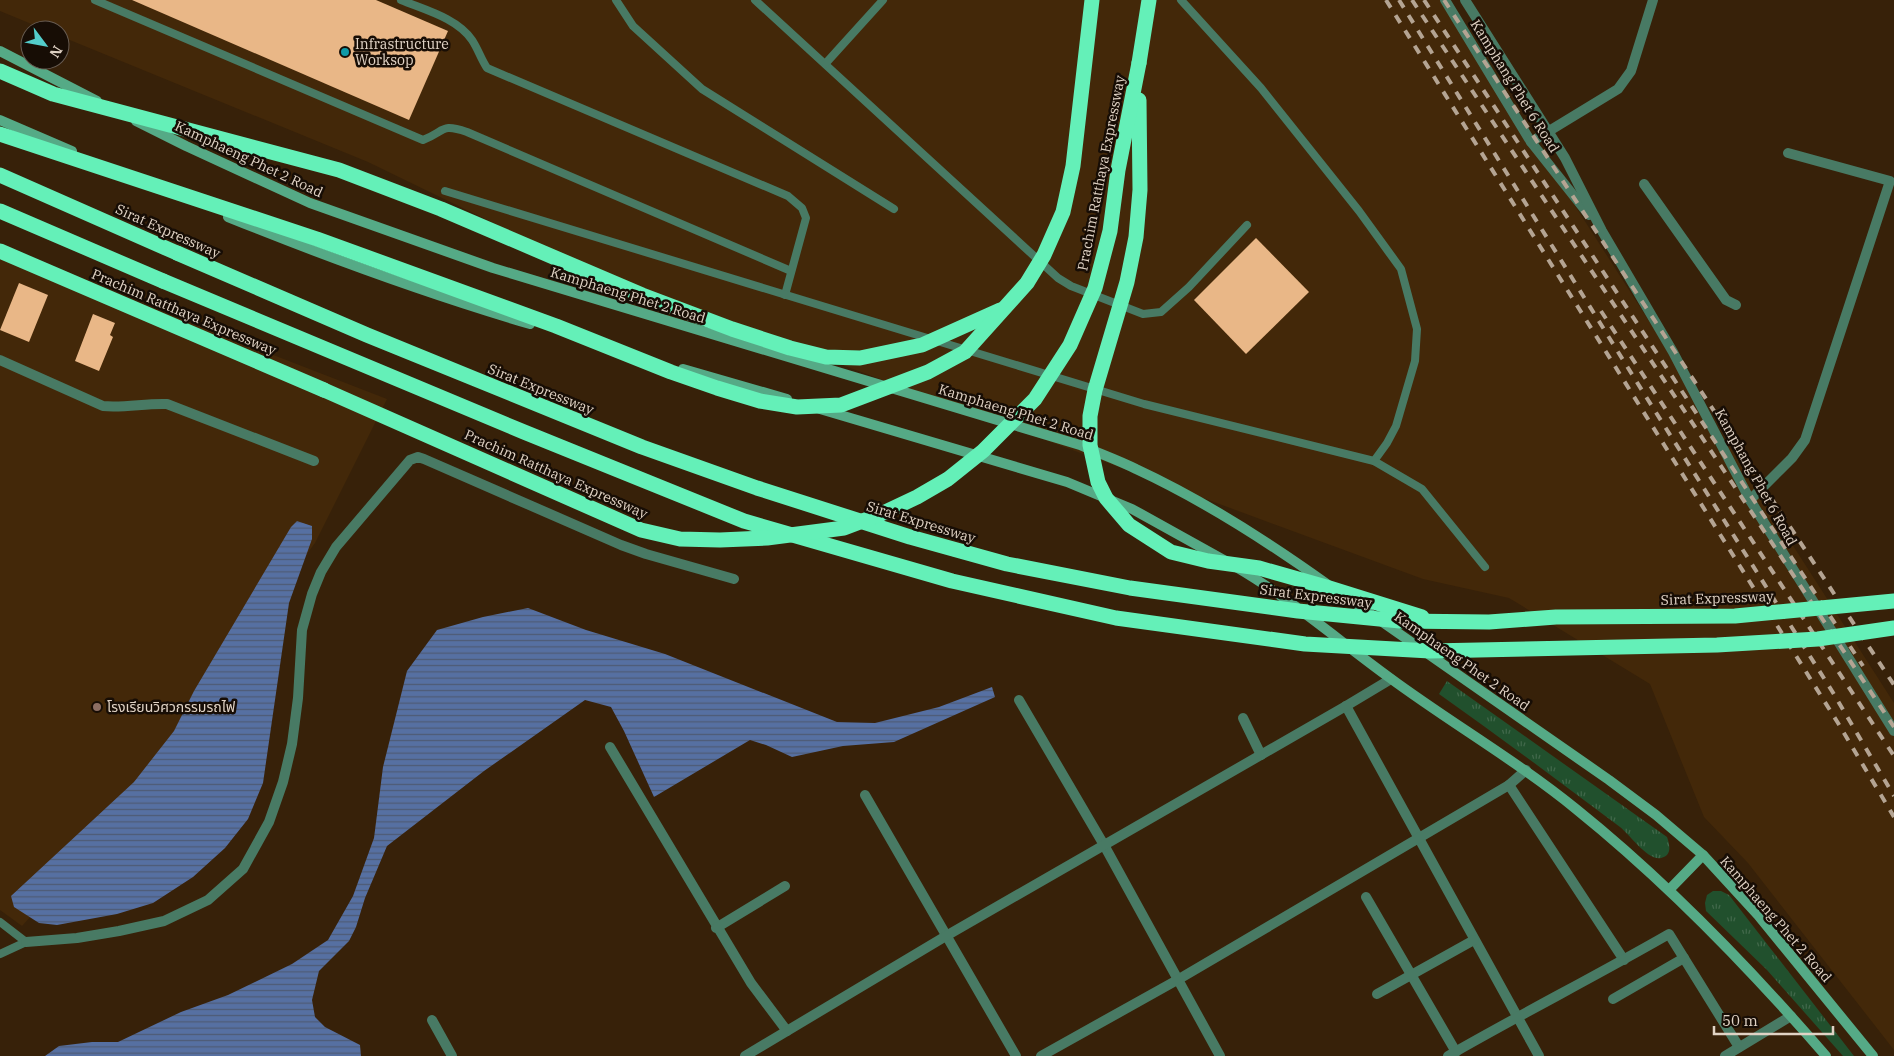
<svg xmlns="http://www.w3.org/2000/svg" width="1894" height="1056" font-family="'IBM Plex Serif','Noto Sans Thai',serif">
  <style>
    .built { fill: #432809 }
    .grass { fill: url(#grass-tufts) }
    .water { fill: url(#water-rules) }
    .building { fill: #e9b787 }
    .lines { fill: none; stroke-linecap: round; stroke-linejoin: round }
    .service { stroke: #487a64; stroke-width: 8 }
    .minor { stroke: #487a64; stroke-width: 10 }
    .tertiary { stroke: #487a64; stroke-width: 10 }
    .secondary { stroke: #55aa86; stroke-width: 10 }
    .motorway { stroke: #64f0b8; stroke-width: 15 }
    .rail { stroke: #b4a493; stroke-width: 4; stroke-dasharray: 9 9; stroke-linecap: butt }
    .motorway-bridge { stroke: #64f0b8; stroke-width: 15 }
    .culture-dot { fill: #0f9aa8; stroke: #170d05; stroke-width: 2 }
    .education-dot { fill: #8d6e63; stroke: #170d05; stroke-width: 2 }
    .labels { text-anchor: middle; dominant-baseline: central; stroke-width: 5; stroke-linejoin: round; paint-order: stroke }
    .poi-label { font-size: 14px; fill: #e1d3c5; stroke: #170d05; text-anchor: start }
    .street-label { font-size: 14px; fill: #e1d3c5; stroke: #170d05 }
  </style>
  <defs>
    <pattern id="grass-tufts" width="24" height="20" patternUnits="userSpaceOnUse" patternTransform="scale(1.25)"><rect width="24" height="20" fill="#21502d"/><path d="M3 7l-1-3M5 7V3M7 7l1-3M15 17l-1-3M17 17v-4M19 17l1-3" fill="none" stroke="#41684a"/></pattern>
    <pattern id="water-rules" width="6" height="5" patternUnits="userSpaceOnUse" patternTransform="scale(1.25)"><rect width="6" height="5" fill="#5670a2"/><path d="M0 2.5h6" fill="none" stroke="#4e5a74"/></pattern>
  </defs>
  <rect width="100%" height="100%" fill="#372109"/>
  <!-- built -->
  <g class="built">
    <path d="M0 0H1443L1894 703V1050L1748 863 1704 817 1650 684 1509 598 1423 579 611 280 368 162 60 36V30H46L0 11Z"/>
    <path d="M0 249 387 399 315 543 71 872 22 926 0 910Z"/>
  </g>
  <!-- grass -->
  <g class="grass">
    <path d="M1447 681 1667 837C1670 845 1672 856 1661 858 1648 861 1630 835 1620 827 1560 782 1500 737 1439 694Z"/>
    <path d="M1713 891H1721L1729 895 1854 1056H1843L1767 970 1706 911 1705 903 1707 895Z"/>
  </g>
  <!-- water -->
  <g class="water">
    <path d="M297 521 312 526V539L289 603 263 783 248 819 225 848 193 877 153 903 117 914 57 925 39 923 14 907 11 896 134 782 174 731 194 691 291 527Z"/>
    <path d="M528 608 586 630 665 654 837 722 875 723 939 707 992 687 995 697 894 742 843 746 792 757 766 745 750 740 654 797 624 731 611 707 585 700 484 771 387 846 365 898 356 927 349 941 319 971 312 1000 315 1017 325 1027 360 1045 361 1056H45L59 1046 92 1042H118L181 1012 228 995 292 964 328 940 353 896 374 838 383 767 407 671 437 630 483 617Z"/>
  </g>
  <!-- building -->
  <g class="building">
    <path d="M132 0H376L448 31 409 120Z"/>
    <path d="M1256 238 1309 292 1246 354 1194 300Z"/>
    <path d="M19 283 48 295 29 342 0 330Z"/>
    <path d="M93 314 115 323 110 335 113 337 99 371 75 361Z"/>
  </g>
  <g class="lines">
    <!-- service -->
    <g class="service">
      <path d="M95 0 423 140C446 131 440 123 467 132L791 271"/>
      <path d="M401 0C425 10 457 18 472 40 478 49 481 59 487 68L788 196 802 208 806 218 785 295"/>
      <path d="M616 0 633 26 702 89 894 209"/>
      <path d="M755 0 1058 278 1071 286 1143 314 1161 312 1189 287 1247 225"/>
      <path d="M1181 0 1261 88 1359 211 1401 269 1417 329 1415 361 1396 426 1387 443 1374 461"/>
      <path d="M826 63 883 0"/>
      <path d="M445 191 1144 404 1374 461 1422 489 1485 567"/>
      <path d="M0 922 26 942 0 954"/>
    </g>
    <!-- minor -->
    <g class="minor">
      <path d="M1531 142 1618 89 1631 71 1653 0"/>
      <path d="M1644 184 1726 300 1736 305"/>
      <path d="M0 360 103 406C125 408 146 403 167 404L314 461"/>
      <path d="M1750 500 1792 458 1805 440 1890 181 1788 153"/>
      <path d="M1019 700 1104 845 1220 1056"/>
      <path d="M1346 706 1539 1056"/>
      <path d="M1243 718 1261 755"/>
      <path d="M610 747 751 983 787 1031"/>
      <path d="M1509 785 1624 960"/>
      <path d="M865 795 1016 1056"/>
      <path d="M1366 897 1456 1052"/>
      <path d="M716 928 785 886"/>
      <path d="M26 942 77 938 119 931 164 921 208 900 243 869 269 822 283 782 292 744 298 698 302 630 312 594 321 572 336 547 410 460 418 457 424 459 621 545 646 554 734 579"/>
      <path d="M1377 994 1474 940"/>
      <path d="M1613 999 1684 958"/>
      <path d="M432 1020 452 1056"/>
      <path d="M745 1056 946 936 1346 706 1391 679"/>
      <path d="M1041 1056 1179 979 1509 785 1526 770"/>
      <path d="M1448 1056C1521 1014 1596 976 1669 934L1739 1047"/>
      <path d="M1725 1056 1791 1016"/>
    </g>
    <!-- tertiary -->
    <g class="tertiary">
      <path d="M1445 0 1531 142 1589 215"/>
      <path d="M1465 0 1565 158 1602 231 1673 352 1750 500 1894 731"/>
    </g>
    <!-- secondary -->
    <g class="secondary">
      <path d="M0 51 97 101"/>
      <path d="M0 120 72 151"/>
      <path d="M136 121 186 146 310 203 493 268 1080 445C1098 453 1118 460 1136 469 1203 500 1267 541 1327 584"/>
      <path d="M228 217C327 257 428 294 530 324"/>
      <path d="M683 369 787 399"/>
      <path d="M820 409 1067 482 1132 509 1224 560"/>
      <path d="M1236 567C1291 599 1339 641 1390 678 1451 723 1517 761 1576 809 1668 883 1749 967 1826 1056"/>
      <path d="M1345 596 1609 780 1656 815 1703 855 1758 915 1873 1056"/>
      <path d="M1669 890 1703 855"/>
    </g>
    <!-- motorway -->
    <g class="motorway">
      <path d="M1139 63 1149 0"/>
      <path d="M0 175 177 253"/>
      <path d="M0 211 163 281"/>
      <path d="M0 251 324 390"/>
    </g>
    <!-- rail -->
    <g class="rail">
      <path d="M1386 0 1838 723 1894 817"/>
      <path d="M1399 0 1643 392 1832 691 1894 796"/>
      <path d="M1412 0 1894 727"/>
      <path d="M1424 0 1863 666"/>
      <path d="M1444 0 1894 685"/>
      <path d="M1601 311 1894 756"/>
    </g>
    <!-- motorway-bridge -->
    <g class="motorway-bridge">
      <path d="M0 71 53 94 339 170 441 209 642 295 732 329 790 348 826 357 860 358 922 345 1000 310"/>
      <path d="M1139 100 1140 190 1136 237 1127 282 1095 390 1090 416V445L1098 482 1106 498 1129 525 1171 552 1208 561 1259 568 1326 587 1422 617"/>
      <path d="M0 134 317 239 556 326 671 372 717 388 760 401 797 407 841 405 928 372 965 352 1027 283 1044 255 1063 212 1073 166 1092 0"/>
      <path d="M177 253 367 335 642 447 757 488 910 537 1007 564 1130 588 1298 611 1400 621 1489 622 1556 617 1735 616 1894 601"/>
      <path d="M163 281 524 432 744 521 952 581 1116 618 1305 644 1430 651 1717 645 1818 639 1894 628"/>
      <path d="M324 390 641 530 680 539 720 540 767 538 844 528 881 514 917 497 948 479 983 451 1035 399 1070 345 1095 288 1110 231 1118 170 1139 63"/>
    </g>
  </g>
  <!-- markers -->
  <circle class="culture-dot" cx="345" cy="52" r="5"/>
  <circle class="education-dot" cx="97" cy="707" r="5"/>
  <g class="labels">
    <!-- poi labels -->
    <g class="poi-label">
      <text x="355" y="44">Infrastructure<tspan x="355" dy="16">Worksop</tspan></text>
      <text x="107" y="707">โรงเรียนวิศวกรรมรถไฟ</text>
    </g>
    <!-- street labels -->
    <g class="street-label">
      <text transform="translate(1515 86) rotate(58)">Kamphang Phet 6 Road</text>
      <text transform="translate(249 159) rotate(25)">Kamphaeng Phet 2 Road</text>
      <text transform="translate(1101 173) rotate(-79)">Prachim Ratthaya Expressway</text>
      <text transform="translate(168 231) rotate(24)">Sirat Expressway</text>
      <text transform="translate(628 295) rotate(17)">Kamphaeng Phet 2 Road</text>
      <text transform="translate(184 312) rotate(23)">Prachim Ratthaya Expressway</text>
      <text transform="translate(541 389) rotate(22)">Sirat Expressway</text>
      <text transform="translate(1016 412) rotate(17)">Kamphaeng Phet 2 Road</text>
      <text transform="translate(556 474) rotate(24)">Prachim Ratthaya Expressway</text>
      <text transform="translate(1756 477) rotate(61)">Kamphang Phet 6 Road</text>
      <text transform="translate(921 522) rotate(17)">Sirat Expressway</text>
      <text transform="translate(1316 596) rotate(7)">Sirat Expressway</text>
      <text transform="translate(1717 598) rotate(-2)">Sirat Expressway</text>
      <text transform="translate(1462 661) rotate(35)">Kamphaeng Phet 2 Road</text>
      <text transform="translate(1776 919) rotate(49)">Kamphaeng Phet 2 Road</text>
    </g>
  </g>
  <!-- north arrow -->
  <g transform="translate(45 45) rotate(122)"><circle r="24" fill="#170d05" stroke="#685c52"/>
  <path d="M0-4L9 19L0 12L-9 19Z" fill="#53cdcb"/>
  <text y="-8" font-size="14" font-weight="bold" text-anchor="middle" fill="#e1d3c5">N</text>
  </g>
  <!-- scale -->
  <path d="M1714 1026v8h119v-8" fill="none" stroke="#e1d3c5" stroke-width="2.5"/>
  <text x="1722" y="1026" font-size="15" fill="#e1d3c5" stroke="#170d05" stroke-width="4" paint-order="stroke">50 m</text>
</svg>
